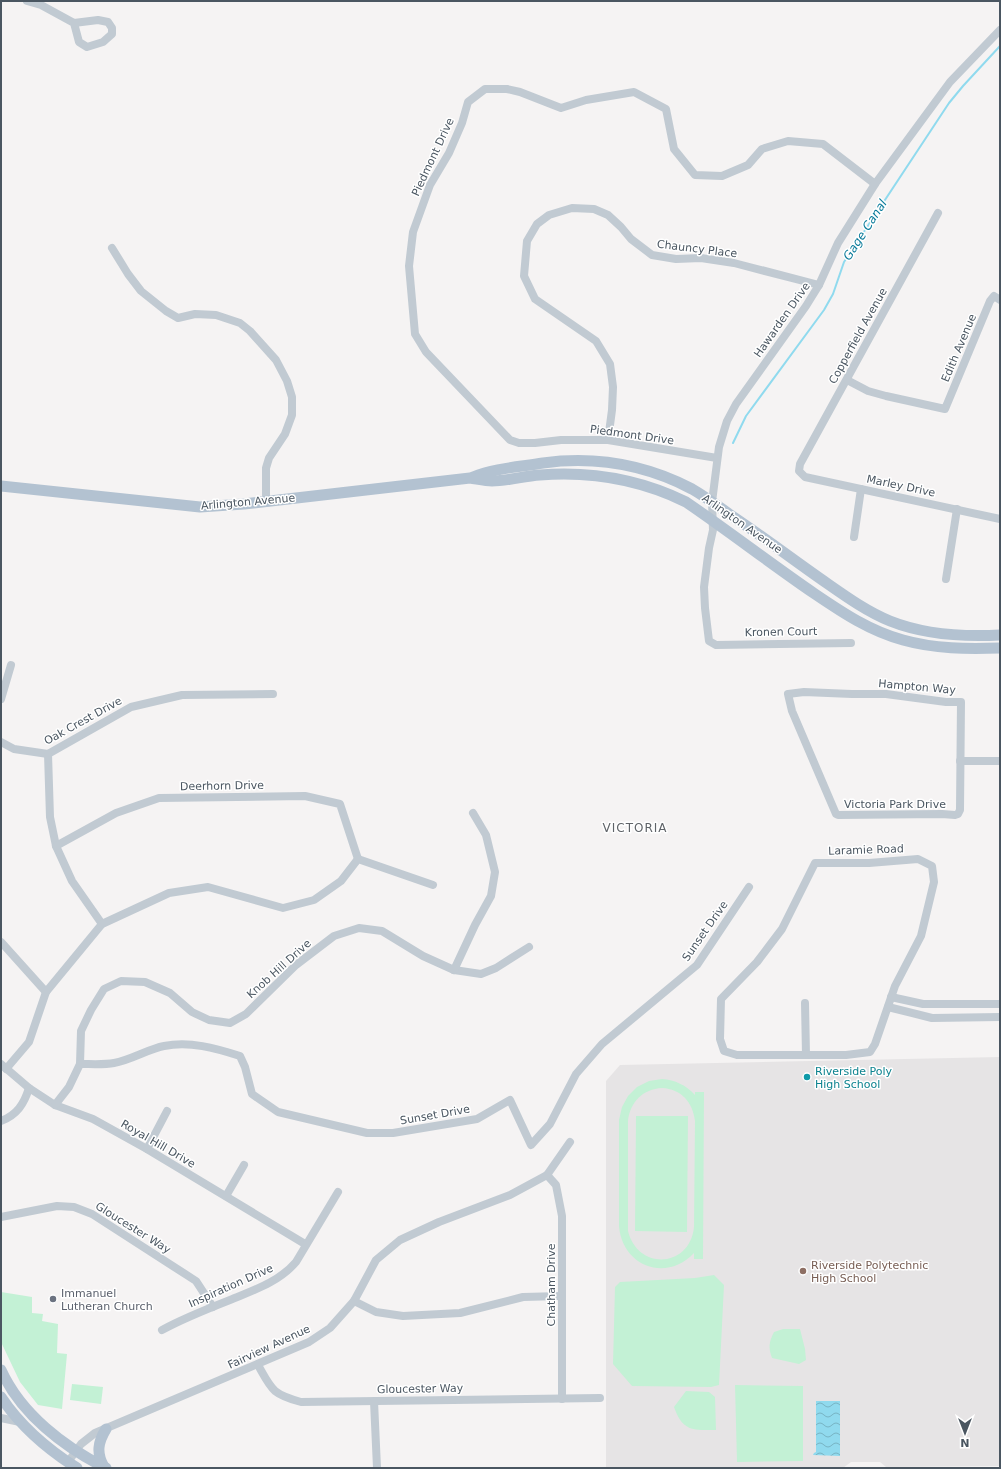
<svg xmlns="http://www.w3.org/2000/svg" width="1001" height="1469" font-family="'DejaVu Sans',sans-serif">
  <style>
    .education { fill: #e6e4e5 }
    .green { fill: #c3f1d5; fill-rule: evenodd }
    .water { fill: url(#water-waves) }
    .lines { fill: none; stroke-linecap: round; stroke-linejoin: round }
    .stream { stroke: #90daee; stroke-width: 2 }
    .minor { stroke: #c1cad2; stroke-width: 8 }
    .major { stroke: #b3c2d1; stroke-width: 11 }
    .culture-dot { fill: #0f9aa8; stroke: #fff; stroke-width: 1.5 }
    .education-dot { fill: #8d6e63; stroke: #fff; stroke-width: 1.5 }
    .worship-dot { fill: #6b7280; stroke: #fff; stroke-width: 1.5 }
    .labels { text-anchor: middle; dominant-baseline: central; stroke-width: 3; stroke-linejoin: round; paint-order: stroke }
    .street-label { font-size: 11px; fill: #4a5661; stroke: #fff }
    .culture-label { font-size: 11px; fill: #0d838f; stroke: #fff; text-anchor: start }
    .education-label { font-size: 11px; fill: #785e54; stroke: #fff; text-anchor: start }
    .worship-label { font-size: 11px; fill: #5b616d; stroke: #fff; text-anchor: start }
    .water-label { font-size: 12px; font-style: italic; fill: #0c7c9b; stroke: #fff }
    .neighbourhood-label { font-size: 12px; letter-spacing: 1px; fill: #5f6368; stroke: #fff }
  </style>
  <defs>
    <pattern id="water-waves" width="16" height="10" patternUnits="userSpaceOnUse"><rect width="16" height="10" fill="#90daee"/><path d="M0 5q4-4 8 0t8 0" fill="none" stroke="#78b4c4"/></pattern>
  </defs>
  <rect width="100%" height="100%" fill="#f5f3f3"/>
  <!-- education -->
  <path class="education" d="M1000 1057V1466L886 1467 880 1462H851L843 1468H606V1081L620 1065Z"/>
  <!-- green -->
  <g class="green">
    <path d="M662 1079C675 1080 686 1085 695 1095V1092H704L703 1259H694V1253C666 1283 622 1266 619 1226V1120L622 1107 628 1096 637 1087 649 1081ZM662 1088C681 1089 693 1102 695 1121L694 1227C690 1268 638 1271 628 1231V1121C630 1102 643 1089 662 1088Z"/>
    <path d="M636 1116H688L687 1232 635 1231Z"/>
    <path d="M714 1275 724 1285 719 1385 711 1387 632 1386 613 1364 615 1287 620 1282 695 1278Z"/>
    <path d="M1 1292 32 1297V1313L43 1314 42 1321 58 1324 57 1353 67 1354 62 1409 38 1405 20 1382 1 1342Z"/>
    <path d="M783 1329H800L805 1349 806 1360 799 1364 772 1358C768 1347 769 1342 774 1332Z"/>
    <path d="M72 1384 103 1387 101 1404 70 1400Z"/>
    <path d="M735 1385 803 1386V1461L737 1462Z"/>
    <path d="M686 1391 709 1392 715 1397 716 1430C693 1430 683 1432 674 1407Z"/>
  </g>
  <!-- water -->
  <path class="water" d="M816 1401H840V1456L813 1455 814 1453 816 1452Z"/>
  <g class="lines">
    <!-- stream -->
    <path class="stream" d="M733 443 746 416 824 310 833 294 844 262 949 103 963 86 1000 46"/>
    <!-- minor -->
    <g class="minor">
      <path d="M27 1 41 5 74 23 98 20 108 22 112 28V34L103 42 87 47 79 42 74 23"/>
      <path d="M938 213 800 464 799 471 805 477 1000 519"/>
      <path d="M112 248 128 274 141 291 166 311 178 318 195 314 216 315 240 323 250 331 276 360 287 381 292 397V415L285 434 269 458 266 468V502"/>
      <path d="M847 380 868 391 886 396 945 409 990 301 994 296 1000 300"/>
      <path d="M608 440 612 410 613 387 610 364 596 341 535 299 524 276 527 241 537 224 549 215 572 208 594 209 608 215 621 227 631 239 652 255 676 259 701 258 734 263 819 285"/>
      <path d="M717 458 608 440H561L535 443H519L510 440 426 352 415 334 409 266 413 232 430 185 449 153 462 123 468 102 485 89H507L520 92 561 108 586 100 634 92 666 109 674 149 695 175 722 176 748 165 762 149 788 141 823 144 875 184"/>
      <path d="M854 537 861 489"/>
      <path d="M946 579 957 509"/>
      <path d="M851 643 716 645 709 641 705 608 704 587 709 548 713 530 712 502 719 447 727 421 736 404 806 306 819 285 838 243 875 184 950 82 1000 30"/>
      <path d="M804 692 852 694H886L946 702H961L960 810 958 814 955 815 942 814 838 815 836 814 792 711 788 694Z"/>
      <path d="M1 699 11 665"/>
      <path d="M1 742 14 749 48 754 131 707 182 695 273 694"/>
      <path d="M48 754 50 817 56 846 72 881 102 924"/>
      <path d="M960 761H1000"/>
      <path d="M56 846 116 813 159 798 305 796 340 804 358 859"/>
      <path d="M918 859 932 866 934 882 921 936 895 986 875 1044 870 1052 846 1055H737L724 1051 720 1039 721 999 757 962 782 929 815 863H869Z"/>
      <path d="M1 942 46 992"/>
      <path d="M454 970 481 974 496 968 529 947"/>
      <path d="M891 997 923 1004H1000"/>
      <path d="M805 1003 806 1055"/>
      <path d="M888 1007 932 1018 1000 1017"/>
      <path d="M1 1064 29 1088 55 1105 93 1119 147 1149 305 1244"/>
      <path d="M80 1064 81 1031 91 1010 104 989 121 981 145 982 170 993 192 1012 209 1020 230 1023 246 1014 296 965 334 936 359 928 382 931 423 956 454 970 475 925 491 896 495 872 486 835 473 813"/>
      <path d="M6 1069 29 1042 46 992 102 924 169 893 208 887 283 908 314 900 341 881 358 859 433 885"/>
      <path d="M55 1105 69 1087 80 1064C91 1064 104 1065 114 1063 131 1060 148 1049 164 1046 190 1041 215 1048 240 1056L245 1067 252 1094 278 1112 367 1133H393L477 1119 510 1100 531 1145 550 1124 576 1074 602 1044 697 965 749 887"/>
      <path d="M1 1121C17 1115 24 1104 29 1088"/>
      <path d="M147 1149 167 1111"/>
      <path d="M547 1175 556 1185 562 1216V1399"/>
      <path d="M226 1196 244 1165"/>
      <path d="M1 1217 57 1206 74 1207 92 1214 196 1281 213 1307"/>
      <path d="M354 1301 376 1312 403 1316 460 1313 523 1297 561 1296"/>
      <path d="M162 1330C184 1318 207 1309 230 1300 254 1290 279 1282 296 1262L338 1192"/>
      <path d="M258 1365C272 1390 272 1394 301 1402L600 1398"/>
      <path d="M374 1401 377 1468"/>
      <path d="M1 1418 20 1422"/>
      <path d="M68 1462 81 1444 95 1433 309 1342 330 1328 354 1301 376 1260 400 1240 439 1222 510 1195 547 1175 570 1142"/>
    </g>
    <!-- major -->
    <g class="major">
      <path d="M473 477C495 468 519 467 543 463 595 456 646 465 692 489 706 497 719 507 732 516 765 538 796 562 828 584 848 598 868 612 890 621 925 635 962 637 1000 635"/>
      <path d="M1 486 200 507 244 504 470 478C477 479 485 481 492 481 508 481 524 476 540 475 592 471 639 479 686 502 730 532 771 564 815 594 843 613 870 631 903 640 935 649 967 649 1000 648"/>
      <path d="M1 1370C21 1414 64 1447 106 1468"/>
      <path d="M1 1397C21 1427 47 1449 77 1468"/>
      <path d="M104 1467C96 1453 98 1442 106 1429"/>
    </g>
  </g>
  <!-- markers -->
  <circle class="culture-dot" cx="807" cy="1077" r="4"/>
  <circle class="education-dot" cx="803" cy="1271" r="4"/>
  <circle class="worship-dot" cx="53" cy="1299" r="4"/>
  <g class="labels">
    <!-- street labels -->
    <g class="street-label">
      <text transform="translate(433 157) rotate(-65)">Piedmont Drive</text>
      <text transform="translate(697 249) rotate(7)">Chauncy Place</text>
      <text transform="translate(782 320) rotate(-55)">Hawarden Drive</text>
      <text transform="translate(858 336) rotate(-61)">Copperfield Avenue</text>
      <text transform="translate(959 348) rotate(-67)">Edith Avenue</text>
      <text transform="translate(632 435) rotate(8)">Piedmont Drive</text>
      <text transform="translate(901 486) rotate(12)">Marley Drive</text>
      <text transform="translate(248 502) rotate(-5)">Arlington Avenue</text>
      <text transform="translate(742 524) rotate(35)">Arlington Avenue</text>
      <text transform="translate(781 632) rotate(-1)">Kronen Court</text>
      <text transform="translate(917 687) rotate(5)">Hampton Way</text>
      <text transform="translate(83 721) rotate(-29)">Oak Crest Drive</text>
      <text transform="translate(222 786) rotate(-1)">Deerhorn Drive</text>
      <text x="895" y="804">Victoria Park Drive</text>
      <text transform="translate(866 850) rotate(-2)">Laramie Road</text>
      <text transform="translate(705 931) rotate(-55)">Sunset Drive</text>
      <text transform="translate(279 969) rotate(-42)">Knob Hill Drive</text>
      <text transform="translate(435 1115) rotate(-10)">Sunset Drive</text>
      <text transform="translate(158 1144) rotate(30)">Royal Hill Drive</text>
      <text transform="translate(133 1228) rotate(32)">Gloucester Way</text>
      <text transform="translate(551 1285) rotate(-90)">Chatham Drive</text>
      <text transform="translate(231 1286) rotate(-24)">Inspiration Drive</text>
      <text transform="translate(269 1347) rotate(-25)">Fairview Avenue</text>
      <text transform="translate(420 1389) rotate(-1)">Gloucester Way</text>
    </g>
    <!-- culture labels -->
    <g class="culture-label">
      <text x="815" y="1071">Riverside Poly<tspan x="815" dy="13">High School</tspan></text>
    </g>
    <!-- education labels -->
    <g class="education-label">
      <text x="811" y="1265">Riverside Polytechnic<tspan x="811" dy="13">High School</tspan></text>
    </g>
    <!-- worship labels -->
    <g class="worship-label">
      <text x="61" y="1293">Immanuel<tspan x="61" dy="13">Lutheran Church</tspan></text>
    </g>
    <!-- water labels -->
    <g class="water-label">
      <text transform="translate(865 230) rotate(-57)">Gage Canal</text>
    </g>
    <!-- neighbourhood labels -->
    <g class="neighbourhood-label">
      <text x="635" y="828">VICTORIA</text>
    </g>
  </g>
  <!-- border -->
  <rect width="1001" height="1469" fill="none" stroke="#4a5661" stroke-width="4"/>
  <!-- north arrow -->
  <g transform="translate(965 1433) rotate(180)" stroke="#ffffff" stroke-width="3" paint-order="stroke">
  <path d="M0-3L7 15L0 10L-7 15Z" fill="#4a5661"/>
  <text y="-6" font-size="11" font-weight="bold" text-anchor="middle" fill="#4a5661">N</text>
  </g>
</svg>
